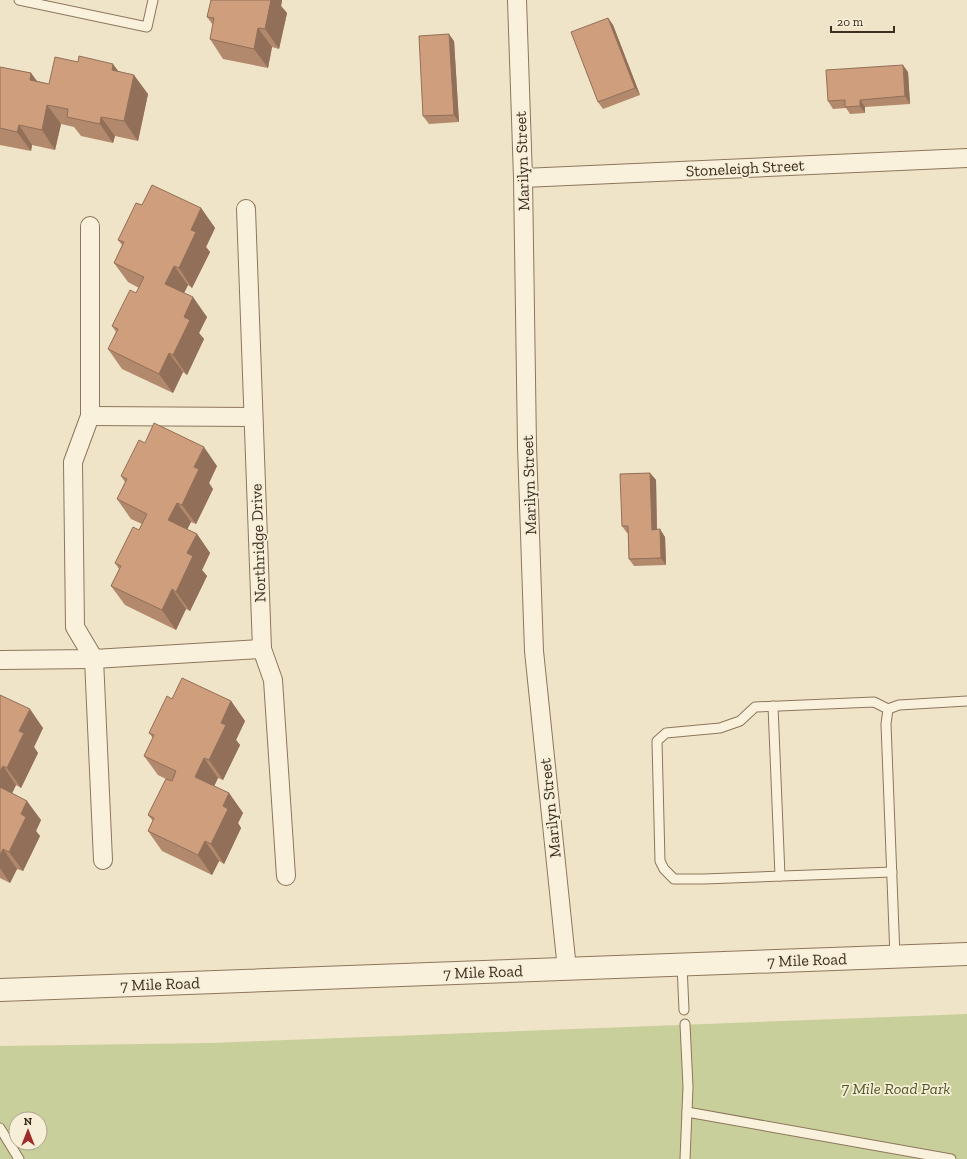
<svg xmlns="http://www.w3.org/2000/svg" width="967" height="1159" font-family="'Zilla Slab',serif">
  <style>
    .green { fill: #c9cf9b; fill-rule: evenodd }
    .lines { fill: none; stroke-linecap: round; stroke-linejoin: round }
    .service-casing { stroke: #8d765c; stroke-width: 11 }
    .minor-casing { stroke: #8d765c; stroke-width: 20 }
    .tertiary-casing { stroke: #8d765c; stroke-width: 24 }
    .service { stroke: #faf1dc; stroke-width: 9 }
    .minor { stroke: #faf1dc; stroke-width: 18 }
    .tertiary { stroke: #faf1dc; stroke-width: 22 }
    .wall { fill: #b2896c }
    .shaded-wall { fill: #916f58 }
    .building { fill: #cf9f7d; stroke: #916f58 }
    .labels { text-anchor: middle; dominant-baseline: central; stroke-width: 3.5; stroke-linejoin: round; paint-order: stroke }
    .street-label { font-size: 16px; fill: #3d2e20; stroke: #f7eed8 }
    .park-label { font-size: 16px; font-style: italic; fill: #4d5a26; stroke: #f7eed8 }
  </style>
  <rect width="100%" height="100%" fill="#f0e4c8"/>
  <!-- green -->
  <path class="green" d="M967 1014V1159H0V1046L210 1043ZM16 1119H40V1143H16Z"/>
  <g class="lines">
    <!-- service casing -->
    <g class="service-casing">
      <g id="service">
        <path d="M19 0 147 27 153 0"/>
        <path d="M773 706 780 876"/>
        <path d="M888 709 874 702 755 707 740 721 720 728 666 733 657 741 660 861 664 869 674 879H704L892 872"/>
        <path d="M895 957 886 724 888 709 899 705 967 701"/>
        <path d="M682 965 684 1010"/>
        <path d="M685 1024 688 1087 685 1159"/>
        <path d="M687 1112 951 1159"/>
        <path d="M0 1128 19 1159"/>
      </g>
    </g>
    <!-- minor casing -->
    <g class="minor-casing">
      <g id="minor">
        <path d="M517 0 523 178 527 446 534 651 567 969"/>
        <path d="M523 178 967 158"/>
        <path d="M246 209 262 649 273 680 286 876"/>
        <path d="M90 226V416L73 462 75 627 94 659 103 860"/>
        <path d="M90 416 253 417"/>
        <path d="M0 660 94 659 262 649"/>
      </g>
    </g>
    <!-- tertiary casing -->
    <g class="tertiary-casing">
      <path id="tertiary" d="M0 990 967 954"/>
    </g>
    <!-- service -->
    <use href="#service" class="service"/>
    <!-- minor -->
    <use href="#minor" class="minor"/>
    <!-- tertiary -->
    <use href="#tertiary" class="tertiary"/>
  </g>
  <!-- wall -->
  <g class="wall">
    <path d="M211 0H282L281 6 287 13 279 49 272 47 268 68 223 59 210 39 213 25 207 17Z"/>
    <path d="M608 18 613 25 640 95 603 109 598 102Z"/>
    <path d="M454 41 459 122 429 124 423 116Z"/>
    <path d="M0 67 31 73 37 81 49 84 119 71 148 94 138 141 115 136 113 143 81 136 74 127 61 124 55 150 32 145 31 151 0 145Z"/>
    <path d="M908 72 910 104 865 107V113L850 114 846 108 833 109 828 101Z"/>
    <path d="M142 205 201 208 215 228 206 247 210 252 192 288 188 285 184 293 207 317 199 333 204 339 187 375 183 372 173 393 122 369 108 349 116 332 112 326 136 293 139 288 128 282 114 263 122 245 118 240Z"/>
    <path d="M145 443 217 466 209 483 213 489 196 524 191 522 187 529 197 534 210 553 202 570 207 576 190 611 186 609 176 630 125 605 111 586 119 569 115 563 139 530 142 524 131 519 117 499 125 482 121 476Z"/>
    <path d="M650 473 656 480 657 530 665 537 666 565 634 566 629 559 628 533H627L622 526Z"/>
    <path d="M0 695 43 728 34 747 38 753 21 788 16 785 12 793 41 820 36 831 40 836 23 871 17 869 10 883 0 878Z"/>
    <path d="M172 699 231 701 245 721 236 740 240 745 223 780 218 778 214 786 229 793 243 813 238 823 241 828 224 864 219 861 212 875 162 851 148 831 153 821 148 815 166 779 158 775 144 756 153 738 149 733Z"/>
  </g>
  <!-- shaded-wall -->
  <g class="shaded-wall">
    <path d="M271 0H282L281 6 287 13 279 49 265 29Z"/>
    <path d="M608 18 613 25 640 95 635 88Z"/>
    <path d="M258 28 272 47 268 68 254 49Z"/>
    <path d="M449 34 454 41 459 122 454 115Z"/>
    <path d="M113 64 127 83 112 70Z"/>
    <path d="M903 65 908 72 910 104 905 96Z"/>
    <path d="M31 73 45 93 30 80Z"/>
    <path d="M134 75 148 94 138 141 124 121Z"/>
    <path d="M860 100 865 107V113L860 106Z"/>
    <path d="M47 105 61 124 55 150 42 130Z"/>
    <path d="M101 117 115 136 113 143 100 124Z"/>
    <path d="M19 125 32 145 31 151 17 132Z"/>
    <path d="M201 208 215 228 206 247 210 252 192 288 179 268 191 230Z"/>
    <path d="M174 266 188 285 179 303 165 284Z"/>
    <path d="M193 297 207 317 199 333 204 339 187 375 173 355 184 317Z"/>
    <path d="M169 353 183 372 173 393 159 374Z"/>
    <path d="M204 447 217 466 209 483 213 489 196 524 182 505 194 467Z"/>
    <path d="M650 473 656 480 657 537 652 530Z"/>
    <path d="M177 503 191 522 182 540 168 520Z"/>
    <path d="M660 529 665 537 666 565 661 558Z"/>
    <path d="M197 534 210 553 202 570 207 576 190 611 176 592 187 553Z"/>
    <path d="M172 589 186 609 176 630 162 610Z"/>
    <path d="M231 701 245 721 236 740 240 745 223 780 209 760 221 723Z"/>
    <path d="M30 709 43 728 34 747 38 753 21 788 7 768 19 731Z"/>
    <path d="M204 758 218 778 209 797 195 777Z"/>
    <path d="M3 766 16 785 7 804 0 794V771Z"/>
    <path d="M229 793 243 813 238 823 241 828 224 864 211 844 223 806Z"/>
    <path d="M27 801 41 820 36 831 40 836 23 871 9 852 21 814Z"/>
    <path d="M205 841 219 861 212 875 198 855Z"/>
    <path d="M3 849 17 869 10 883 0 868V856Z"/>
  </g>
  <!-- building -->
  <g class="building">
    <path d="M211 0H271L265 29 258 28 254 49 210 39 214 18 207 17Z"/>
    <path d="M608 18 635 88 598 102 571 32Z"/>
    <path d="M449 34 454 115 423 116 419 36Z"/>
    <path d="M79 56 113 64 112 70 134 75 124 121 101 117 100 124 67 117 68 109 47 105 42 130 19 125 17 132 0 128V67L31 73 30 80 49 84 55 57 78 62Z"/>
    <path d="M903 65 905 96 860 100V106L845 107V100L828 101 826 70Z"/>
    <path d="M152 185 201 208 191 230 196 232 179 268 174 266 165 284 193 297 184 317 190 320 173 355 169 353 159 374 108 349 118 329 112 326 130 290 136 293 144 277 114 263 124 242 118 240 136 203 142 205Z"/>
    <path d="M154 423 204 447 194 467 199 469 182 505 177 503 168 520 197 534 187 553 193 556 176 592 172 589 162 610 111 586 121 566 115 563 133 527 139 530 147 514 117 499 127 479 121 476 139 440 145 443Z"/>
    <path d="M650 473 652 530 660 529 661 558 629 559 628 526H622L620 474Z"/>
    <path d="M182 678 231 701 221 723 226 725 209 760 204 758 195 777 229 793 223 806 228 809 211 844 205 841 198 855 148 831 154 818 148 815 166 779 172 781 176 771 144 756 154 735 149 733 167 696 172 699Z"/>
    <path d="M0 695 30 709 19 731 24 733 7 768 3 766 0 771Z"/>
    <path d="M0 787 27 801 21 814 26 817 9 852 3 849 0 856Z"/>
  </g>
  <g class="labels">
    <!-- street labels -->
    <g class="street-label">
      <text transform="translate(522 161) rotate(-92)">Marilyn Street</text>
      <text transform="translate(745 168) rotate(-3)">Stoneleigh Street</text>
      <text transform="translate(529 485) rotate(-92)">Marilyn Street</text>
      <text transform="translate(258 543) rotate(-92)">Northridge Drive</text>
      <text transform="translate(550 808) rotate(-96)">Marilyn Street</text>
      <text transform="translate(807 960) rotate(-2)">7 Mile Road</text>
      <text transform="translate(483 972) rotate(-2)">7 Mile Road</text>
      <text transform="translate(160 984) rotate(-2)">7 Mile Road</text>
    </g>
    <!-- park labels -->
    <g class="park-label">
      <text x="896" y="1088">7 Mile Road Park</text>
    </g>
  </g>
  <!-- north arrow -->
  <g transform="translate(28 1131)"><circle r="19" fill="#f7eed8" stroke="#ada18e"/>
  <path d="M0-3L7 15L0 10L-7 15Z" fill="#9e2a2b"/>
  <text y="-6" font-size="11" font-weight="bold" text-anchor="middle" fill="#3d2e20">N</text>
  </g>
  <!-- scale -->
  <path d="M831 26v6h63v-6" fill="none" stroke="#3d2e20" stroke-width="2"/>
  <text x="837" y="26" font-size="12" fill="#3d2e20" stroke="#f7eed8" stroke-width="3" paint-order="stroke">20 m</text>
</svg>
